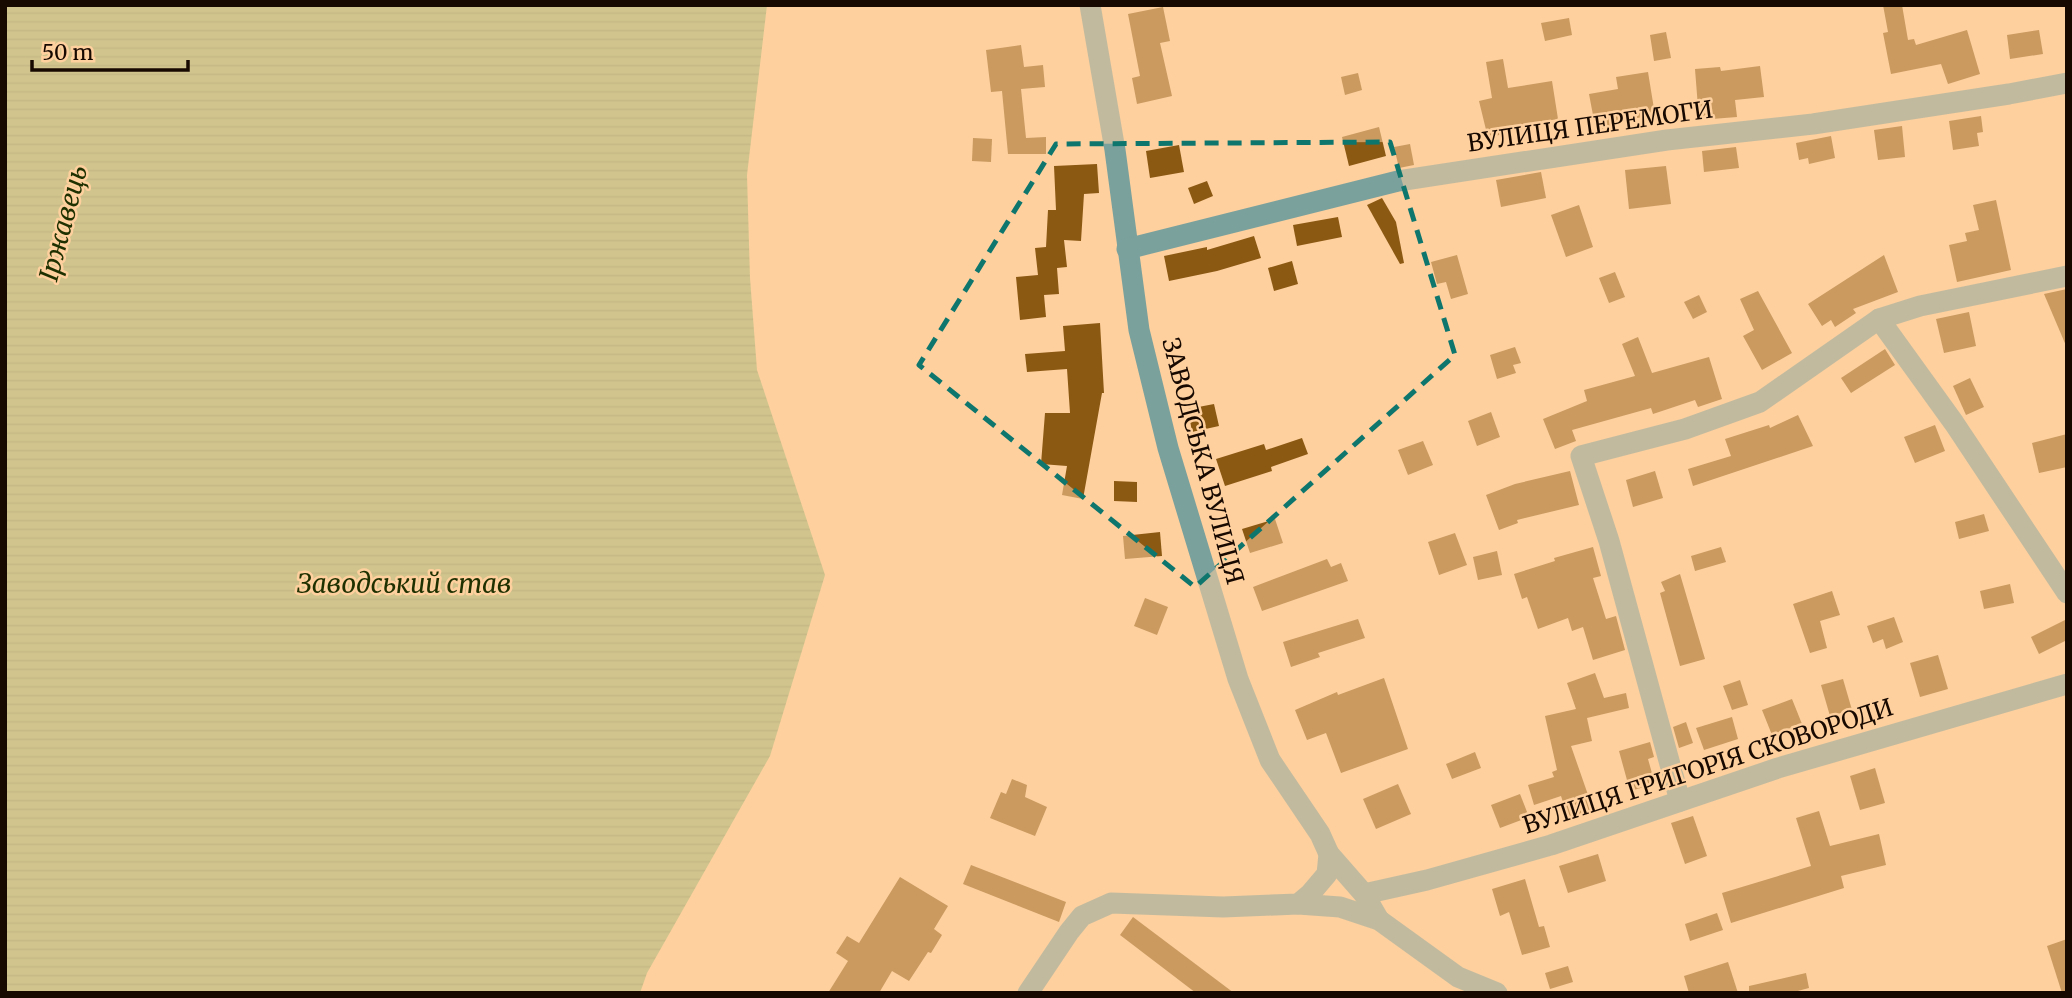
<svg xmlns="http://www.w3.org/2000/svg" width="2072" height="998" font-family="Merriweather,serif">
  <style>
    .water { fill: url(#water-rules) }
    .building { fill: #8c5913 }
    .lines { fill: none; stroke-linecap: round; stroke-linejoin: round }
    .minor { stroke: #7ba19d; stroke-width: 21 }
    .marked { fill: none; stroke: #0f766e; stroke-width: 5; stroke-dasharray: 14 9; stroke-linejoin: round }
    .labels { text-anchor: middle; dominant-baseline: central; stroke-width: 5; stroke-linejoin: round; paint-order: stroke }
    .street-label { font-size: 24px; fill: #170800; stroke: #fed09e }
    .water-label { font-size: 26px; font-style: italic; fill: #1e3000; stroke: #fed09e }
  </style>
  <defs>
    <pattern id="water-rules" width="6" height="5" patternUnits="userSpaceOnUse" patternTransform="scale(1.75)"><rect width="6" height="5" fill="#9cb979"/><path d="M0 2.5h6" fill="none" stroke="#869e67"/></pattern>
  </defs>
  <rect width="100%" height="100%" fill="#fed09e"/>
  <!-- water -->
  <path class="water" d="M5 5H767L747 175 750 278 757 370 825 575 770 756 647 973 640 993H5Z"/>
  <!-- building -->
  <g class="building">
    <path d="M1883 5H1902L1908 40 1914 39 1916 45 1967 30 1980 74 1948 84 1941 64 1891 74 1883 33 1888 32Z"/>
    <path d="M1163 7 1170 41 1160 43 1172 96 1137 104 1132 78 1140 76 1128 14Z"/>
    <path d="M1569 18 1572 35 1545 41 1541 23Z"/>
    <path d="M2039 30 2043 54 2010 59 2007 35Z"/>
    <path d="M1666 32 1671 58 1654 61 1650 35Z"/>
    <path d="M1021 45 1024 67 1043 65 1045 87 1021 89 1026 138 1046 137V154H1008L1002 91 991 92 986 50Z"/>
    <path d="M1503 59 1508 88 1552 81 1558 119 1508 127 1510 132 1488 138 1479 101 1492 98 1486 62Z"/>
    <path d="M1760 66 1764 97 1735 100 1737 117 1699 120 1695 69 1720 67 1721 71Z"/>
    <path d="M1648 72 1655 115 1613 122 1614 127 1596 131 1589 94 1618 89 1616 77Z"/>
    <path d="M1358 73 1362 90 1345 95 1341 77Z"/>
    <path d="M1981 116 1983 132 1977 133 1979 146 1953 150 1949 121Z"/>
    <path d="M1902 126 1905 157 1878 160 1874 130Z"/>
    <path d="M1379 127 1386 156 1349 166 1342 137Z"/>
    <path d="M1831 136 1835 158 1809 164 1808 158 1799 160 1796 143Z"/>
    <path d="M973 138 992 139 991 162 972 161Z"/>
    <path d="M1410 144 1414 165 1399 168 1394 147Z"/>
    <path d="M1179 145 1184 172 1150 178 1146 151Z"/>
    <path d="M1736 147 1739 168 1704 172 1702 151Z"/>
    <path d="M1097 164 1099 193 1084 194 1081 241 1064 240 1067 267 1057 268 1059 294 1044 295 1046 317 1020 320 1016 277 1038 275 1035 248 1046 247 1048 210H1056L1054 166Z"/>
    <path d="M1666 166 1671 204 1629 209 1625 170Z"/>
    <path d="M1541 172 1546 198 1501 207 1496 180Z"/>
    <path d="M1207 181 1213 196 1194 204 1188 188Z"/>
    <path d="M1382 198 1396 222 1404 263 1400 264 1367 205Z"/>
    <path d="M1996 200 2011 270 1957 282 1949 245 1967 241 1965 233 1979 230 1973 205Z"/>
    <path d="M1579 205 1593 247 1566 257 1551 215Z"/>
    <path d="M1338 217 1342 237 1297 246 1293 225Z"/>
    <path d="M1254 236 1261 258 1217 271 1169 281 1164 256 1207 247V250Z"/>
    <path d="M1457 255 1468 294 1451 299 1446 282 1437 284 1431 262Z"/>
    <path d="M1884 255 1898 292 1853 309 1856 313 1835 327 1831 320 1822 326 1808 304Z"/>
    <path d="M1292 261 1298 284 1274 291 1268 268Z"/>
    <path d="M1615 272 1625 297 1609 303 1599 278Z"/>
    <path d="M2067 289V348L2044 294Z"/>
    <path d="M1758 291 1792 353 1762 370 1743 336 1754 330 1740 299Z"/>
    <path d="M1699 295 1707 312 1693 319 1684 302Z"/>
    <path d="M1969 312 1976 346 1944 353 1936 319Z"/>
    <path d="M1100 323 1104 393H1102L1083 499 1062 495 1067 466 1041 464 1045 413H1070L1067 369 1027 372 1025 354 1065 351 1063 326Z"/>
    <path d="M1638 337 1652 373 1709 357 1722 399 1698 407 1695 400 1653 414 1651 408 1572 430 1576 441 1555 449 1543 419 1587 401 1584 390 1635 376 1622 344Z"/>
    <path d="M1515 347 1521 363 1513 365 1516 373 1497 379 1490 355Z"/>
    <path d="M1885 349 1895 365 1851 393 1841 378Z"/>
    <path d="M1970 378 1984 407 1966 415 1953 386Z"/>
    <path d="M1214 404 1219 426 1192 432 1188 409Z"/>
    <path d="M1491 412 1500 437 1477 446 1468 421Z"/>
    <path d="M1798 415 1813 446 1693 486 1688 469 1731 456 1725 439 1769 425 1770 428Z"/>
    <path d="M1935 425 1945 451 1915 463 1904 437Z"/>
    <path d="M2067 434V467L2039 473 2032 443Z"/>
    <path d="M1302 438 1308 454 1271 467 1272 471 1225 486 1216 459 1264 444 1266 450Z"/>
    <path d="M1423 441 1433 465 1408 475 1398 450Z"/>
    <path d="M1570 471 1579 505 1517 520 1518 523 1499 530 1486 495 1515 484Z"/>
    <path d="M1655 471 1663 498 1633 507 1626 480Z"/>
    <path d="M1114 481 1137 482V502L1114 501Z"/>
    <path d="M1984 514 1989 531 1959 539 1955 522Z"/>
    <path d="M1275 519 1283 543 1250 553 1242 529Z"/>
    <path d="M1160 532 1162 556 1125 559 1123 536Z"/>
    <path d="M1455 533 1467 565 1439 575 1428 542Z"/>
    <path d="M1593 547 1601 576 1593 578 1606 619 1616 616 1625 650 1593 660 1583 627 1572 631 1568 618 1538 629 1527 597 1522 599 1514 574 1555 561 1554 558Z"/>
    <path d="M1721 547 1726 562 1695 571 1691 556Z"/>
    <path d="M1497 551 1502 575 1478 580 1473 557Z"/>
    <path d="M1327 559 1331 567 1341 563 1348 581 1262 611 1253 587Z"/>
    <path d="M1680 574 1705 659 1680 666 1660 593 1665 591 1661 582Z"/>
    <path d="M2010 584 2014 603 1984 609 1980 591Z"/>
    <path d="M1832 591 1840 615 1820 621 1827 648 1810 653 1793 604Z"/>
    <path d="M1145 598 1168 607 1157 635 1134 626Z"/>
    <path d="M1894 617 1903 642 1886 649 1883 639 1873 643 1867 626Z"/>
    <path d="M1358 619 1365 638 1318 653 1320 657 1291 667 1283 642Z"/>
    <path d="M2067 619V640L2039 654 2031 637Z"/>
    <path d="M1938 655 1948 689 1920 697 1910 663Z"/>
    <path d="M1595 673 1604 698 1626 693 1629 708 1587 718 1592 741 1571 746 1594 812 1569 820 1561 796 1534 805 1528 785 1554 777 1552 772 1557 770 1545 716 1576 709 1567 683Z"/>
    <path d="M1384 678 1408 749 1341 773 1326 733 1307 740 1295 710 1337 692 1338 695Z"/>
    <path d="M1843 679 1852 710 1830 716 1821 685Z"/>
    <path d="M1740 680 1748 705 1732 710 1723 686Z"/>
    <path d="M1792 699 1802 724 1772 735 1762 710Z"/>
    <path d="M1732 717 1738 739 1704 750 1696 728Z"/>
    <path d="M1686 722 1693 743 1679 748 1673 727Z"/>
    <path d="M1650 742 1654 757 1648 759 1655 784 1630 791 1619 751Z"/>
    <path d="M1475 752 1481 768 1452 779 1446 764Z"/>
    <path d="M1875 768 1885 803 1860 810 1850 776Z"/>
    <path d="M1012 779 1027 785 1025 797 1047 807 1035 836 990 818 1001 792 1006 794Z"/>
    <path d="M1398 784 1411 814 1376 829 1363 799Z"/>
    <path d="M1520 794 1529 817 1500 828 1491 805Z"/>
    <path d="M1819 811 1830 846 1879 834 1886 865 1841 876 1844 888 1731 923 1722 893 1811 866 1796 818Z"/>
    <path d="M1693 816 1707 856 1685 864 1671 823Z"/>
    <path d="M1598 854 1606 881 1568 893 1559 866Z"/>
    <path d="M971 865 1066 902 1059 922 963 884Z"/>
    <path d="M900 877 948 906 934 929 942 935 931 953 928 952 909 981 892 971 879 993H828L848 961 836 953 847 936 859 943Z"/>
    <path d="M1525 879 1539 927 1544 926 1550 947 1522 955 1509 912 1500 916 1492 889Z"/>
    <path d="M1717 913 1723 930 1690 941 1685 924Z"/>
    <path d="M1133 917 1234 993H1196L1120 935Z"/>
    <path d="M2067 939V993H2062L2047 946Z"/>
    <path d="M1728 962 1738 993H1689L1684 976Z"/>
    <path d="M1568 966 1573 982 1550 989 1545 973Z"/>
    <path d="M1806 973 1809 988 1790 993H1749V986Z"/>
  </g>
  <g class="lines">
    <!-- minor -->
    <g class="minor">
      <path d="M1090 5 1115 150 1139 330 1168 448 1238 679 1270 760 1320 834 1329 854 1364 894 1379 920"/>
      <path d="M1127 249 1398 181 1667 140 1813 124 2009 94 2067 83"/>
      <path d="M1879 319 1954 423 2067 593"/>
      <path d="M1680 801 1609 541 1581 456 1685 429 1760 402 1879 319 1920 306 2067 276"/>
      <path d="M1364 894 1427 880 1551 845 1778 768 2067 684"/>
      <path d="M1298 904 1340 907 1379 920 1458 977 1497 993"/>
      <path d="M1028 993 1069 932 1082 916 1111 903 1223 907 1298 904 1310 894 1327 874 1329 854"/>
    </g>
  </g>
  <!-- marked area -->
  <path d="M0 0H2072V998H0ZM1390 142 1455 355 1195 587 919 365 1056 144Z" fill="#fed09e" fill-opacity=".55" fill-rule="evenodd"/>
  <path class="marked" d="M1390 142 1455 355 1195 587 919 365 1056 144Z"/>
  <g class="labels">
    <!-- street labels -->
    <g class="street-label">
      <text transform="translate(1590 126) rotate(-8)">ВУЛИЦЯ ПЕРЕМОГИ</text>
      <text transform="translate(1203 461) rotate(75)">ЗАВОДСЬКА ВУЛИЦЯ</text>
      <text transform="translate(1708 766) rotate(-18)">ВУЛИЦЯ ГРИГОРІЯ СКОВОРОДИ</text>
    </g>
    <!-- water labels -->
    <g class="water-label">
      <text transform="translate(63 223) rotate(-75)">Іржавець</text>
      <text x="404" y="583">Заводський став</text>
    </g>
  </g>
  <!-- border -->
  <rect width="2072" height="998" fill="none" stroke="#170800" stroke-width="14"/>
  <!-- scale -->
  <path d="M32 60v10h156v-10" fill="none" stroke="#170800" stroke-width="3.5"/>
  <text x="42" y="60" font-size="21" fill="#170800" stroke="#fed09e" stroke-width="5" paint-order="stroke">50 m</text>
</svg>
